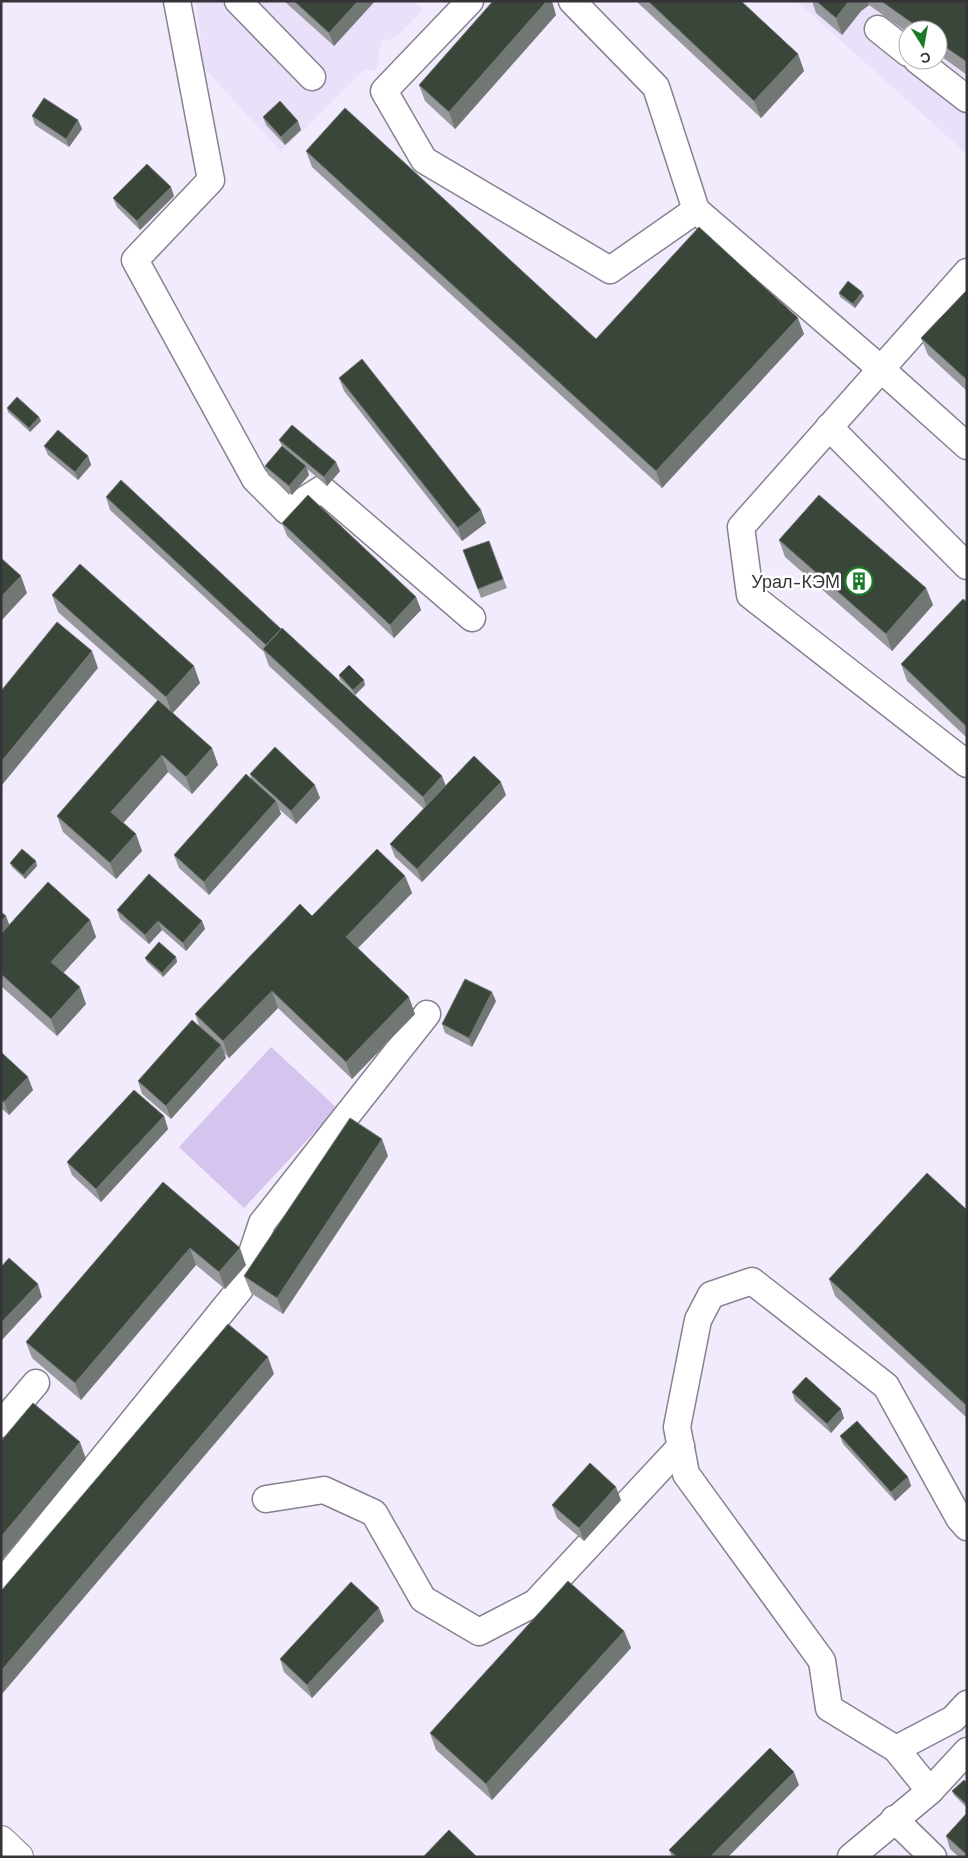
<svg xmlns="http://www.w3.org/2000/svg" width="968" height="1858" font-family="'Work Sans',sans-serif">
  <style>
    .built { fill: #eae0f9; fill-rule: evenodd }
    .green { fill: #d5c4ed }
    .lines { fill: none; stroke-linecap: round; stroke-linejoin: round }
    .minor-casing { stroke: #878191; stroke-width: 29 }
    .major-casing { stroke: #878191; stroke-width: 30 }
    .minor { stroke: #fff; stroke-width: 26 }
    .major { stroke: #fff; stroke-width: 28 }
    .wall { fill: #96989c }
    .shaded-wall { fill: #717874 }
    .building { fill: #3a463a; stroke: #717874 }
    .labels { text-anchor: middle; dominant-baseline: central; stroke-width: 5; stroke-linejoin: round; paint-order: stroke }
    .poi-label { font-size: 18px; fill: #36343a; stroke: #fff; text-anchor: end }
  </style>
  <rect width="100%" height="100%" fill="#f2ebfd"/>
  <!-- built -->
  <g class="built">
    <path d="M196 1H414L423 10 395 38 381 41 377 70H364L281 152 204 68Z"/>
    <path d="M797 1H967V154L802 6ZM908 30H938V60H908Z"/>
  </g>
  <!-- green -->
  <path class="green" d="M271 1047 337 1108 244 1208 179 1147Z"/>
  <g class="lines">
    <!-- minor casing -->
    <g class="minor-casing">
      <g id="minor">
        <path d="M177 1 211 180 135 260 255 479 287 511 322 489 472 618"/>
        <path d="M238 1 312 77"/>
        <path d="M470 1 384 91 424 160 610 270 696 210"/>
        <path d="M572 1 656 87 696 210 881 369 967 446"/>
        <path d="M878 29 908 53"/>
        <path d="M917 60 967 99"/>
        <path d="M967 272 741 527 750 595 967 764"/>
        <path d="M829 427 967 566"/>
        <path d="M1 1424 36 1383"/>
        <path d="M266 1499 324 1490 374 1513 423 1599 479 1632 535 1603 681 1446"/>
        <path d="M1 1584 240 1289 262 1223 427 1014"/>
        <path d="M896 1749 953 1719 967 1704"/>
        <path d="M930 1791 896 1749 829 1708 822 1661 686 1474 677 1427 698 1320 711 1295 752 1281 886 1386 959 1518 967 1527"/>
        <path d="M894 1819 933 1857"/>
        <path d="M851 1857 930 1791 967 1751"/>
      </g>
    </g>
    <!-- major casing -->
    <g class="major-casing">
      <path id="major" d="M1 1840 19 1857"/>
    </g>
    <!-- minor -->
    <use href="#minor" class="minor"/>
    <!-- major -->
    <use href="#major" class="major"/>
  </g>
  <!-- wall -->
  <g class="wall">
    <path d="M284 1H375L334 46Z"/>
    <path d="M636 1H741L798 54 804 71 761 118Z"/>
    <path d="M812 1H967V75L938 54V30H908V33L869 5 861 11 842 35 816 13Z"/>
    <path d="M556 15 455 129 425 101 419 85Z"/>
    <path d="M32 116 78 120 82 129 69 147 35 125Z"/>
    <path d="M263 117 301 130 285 145 266 125Z"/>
    <path d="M306 151 596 339 804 334 662 488 312 167Z"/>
    <path d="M174 196 140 230 117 207 113 198Z"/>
    <path d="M967 290V391L928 355 921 338Z"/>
    <path d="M839 293 864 296 855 308 840 297Z"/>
    <path d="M339 378 486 523 462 541 344 391Z"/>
    <path d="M7 408 39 417 41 421 30 432 8 412Z"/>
    <path d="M279 440 340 471 327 486 307 469 309 475 292 495 268 475 265 466 282 446Z"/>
    <path d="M44 446 88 456 91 465 78 480 48 455Z"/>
    <path d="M106 497 281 629 442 776 446 786 506 795 422 882 395 857 390 844 424 809 269 666 264 652 110 510Z"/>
    <path d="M282 523 416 597 421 610 394 638 287 536Z"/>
    <path d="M779 540 926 588 933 605 892 651 785 557Z"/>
    <path d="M489 541 507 588 481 598 463 550Z"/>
    <path d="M52 595 200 683 172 713 212 748 218 765 192 794 168 772 123 823 142 851 116 879 63 832 57 816 158 701 58 612Z"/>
    <path d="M967 602V738L907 681 901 664Z"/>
    <path d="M339 675 365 685 355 695 340 680Z"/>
    <path d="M250 774 320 798 296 824 279 809 281 814 209 895 179 868 174 855 252 780Z"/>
    <path d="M10 863 37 866 25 879 12 867Z"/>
    <path d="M405 876 412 893 358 948 415 1014 352 1079 278 1008 229 1058 224 1053 226 1058 171 1119 142 1094 138 1081 199 1025 195 1014 312 916Z"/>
    <path d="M117 910 202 921 205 929 186 951 162 930 149 944 120 919Z"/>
    <path d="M1 912 9 925 90 920 96 937 63 973 86 1004 57 1036 1 986Z"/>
    <path d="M176 957 177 962 163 977 147 962 145 958Z"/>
    <path d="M496 1001 472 1047 445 1033 442 1024Z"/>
    <path d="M1 1052 33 1090 9 1115 1 1108Z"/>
    <path d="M164 1116 168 1129 101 1202 72 1175 67 1162Z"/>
    <path d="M388 1156 283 1314 251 1293 244 1276Z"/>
    <path d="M163 1182 246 1265 225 1289 196 1265 81 1400 32 1358 26 1342Z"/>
    <path d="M967 1210V1418L835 1296 829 1279Z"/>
    <path d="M792 1392 844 1418 831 1433 795 1401Z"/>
    <path d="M840 1436 908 1477 911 1486 895 1501 843 1444Z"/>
    <path d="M621 1500 584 1541 557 1518 552 1505Z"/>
    <path d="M384 1621 312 1698 284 1672 280 1659Z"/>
    <path d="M624 1631 631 1648 492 1800 436 1750 430 1733Z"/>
    <path d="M967 1783V1808L954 1795 952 1791Z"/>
    <path d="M799 1785 728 1857H672L669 1850Z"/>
    <path d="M967 1813V1857H959L950 1849 946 1836Z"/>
  </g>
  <!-- shaded-wall -->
  <g class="shaded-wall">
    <path d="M358 1H375L334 46 329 33Z"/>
    <path d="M547 1H552L556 15 455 129 449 112Z"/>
    <path d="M849 1H868L869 5 861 11 842 35 836 18Z"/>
    <path d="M798 54 804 71 761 118 754 101Z"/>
    <path d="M78 120 82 129 69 147 66 139Z"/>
    <path d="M298 121 301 130 285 145 281 137Z"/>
    <path d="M171 187 174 196 140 230 137 221Z"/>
    <path d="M862 292 864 296 855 308 853 304Z"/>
    <path d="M798 318 804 334 662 488 656 471Z"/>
    <path d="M39 417 41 421 30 432 29 428Z"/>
    <path d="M88 456 91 465 78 480 75 472Z"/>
    <path d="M336 462 340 471 327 486 324 477Z"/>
    <path d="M306 466 309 475 292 495 289 486Z"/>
    <path d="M481 510 486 523 462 541 458 528Z"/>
    <path d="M21 576 27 593 1 621V597Z"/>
    <path d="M926 588 933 605 892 651 886 634Z"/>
    <path d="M416 597 421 610 394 638 390 625Z"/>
    <path d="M92 651 98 668 2 785 1 782V762Z"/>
    <path d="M194 666 200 683 172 714 166 697Z"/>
    <path d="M364 680 365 685 355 695 353 690Z"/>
    <path d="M212 748 218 765 192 794 186 777Z"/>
    <path d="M162 755 168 772 118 829 111 812Z"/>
    <path d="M442 776 448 793 429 814 423 797Z"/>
    <path d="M501 782 506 795 422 882 417 869Z"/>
    <path d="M315 785 320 798 296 824 291 811Z"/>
    <path d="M276 801 281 814 209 895 204 882Z"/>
    <path d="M136 834 142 851 116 879 110 863Z"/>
    <path d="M36 861 37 866 25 879 23 875Z"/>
    <path d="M405 876 412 893 352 954 346 937Z"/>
    <path d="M6 916 11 929 1 939V921Z"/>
    <path d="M90 920 96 937 58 979 51 962Z"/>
    <path d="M158 921 162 930 149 944 145 935Z"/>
    <path d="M202 921 205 929 186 951 183 943Z"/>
    <path d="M176 957 177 962 163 977 162 973Z"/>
    <path d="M80 987 86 1004 57 1036 51 1019Z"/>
    <path d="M272 991 278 1008 229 1058 223 1041Z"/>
    <path d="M492 992 496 1001 472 1047 469 1038Z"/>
    <path d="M409 997 415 1014 352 1079 346 1062Z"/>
    <path d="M221 1045 226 1058 171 1119 166 1106Z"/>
    <path d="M28 1077 33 1090 9 1115 4 1102Z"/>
    <path d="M164 1116 168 1129 101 1202 96 1189Z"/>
    <path d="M382 1139 388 1156 283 1314 277 1298Z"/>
    <path d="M190 1248 196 1265 81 1400 75 1383Z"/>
    <path d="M240 1248 246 1265 225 1289 219 1272Z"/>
    <path d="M38 1284 42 1297 1 1341V1323Z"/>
    <path d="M268 1357 274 1374 2 1694 1 1691V1671Z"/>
    <path d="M841 1409 844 1418 831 1433 827 1424Z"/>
    <path d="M80 1442 86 1459 1 1561V1537Z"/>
    <path d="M908 1477 911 1486 895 1501 891 1492Z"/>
    <path d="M616 1487 621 1500 584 1541 579 1528Z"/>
    <path d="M379 1608 384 1621 312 1698 307 1685Z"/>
    <path d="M624 1631 631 1648 492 1800 486 1784Z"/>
    <path d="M794 1772 799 1785 728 1857H710Z"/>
  </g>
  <!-- building -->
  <g class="building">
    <path d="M294 1H358L329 33Z"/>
    <path d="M493 1H547L449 112 419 85Z"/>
    <path d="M648 1H741L798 54 754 101Z"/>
    <path d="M816 1H849L836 18Z"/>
    <path d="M881 1H967V62L938 42V30H922Z"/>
    <path d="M44 98 78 120 66 139 32 116Z"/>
    <path d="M280 101 298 121 281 137 263 117Z"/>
    <path d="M345 108 596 339 699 227 798 318 656 471 306 151Z"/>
    <path d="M147 164 171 187 137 221 113 198Z"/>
    <path d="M848 281 862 292 853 304 839 293Z"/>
    <path d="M967 290V380L921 338Z"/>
    <path d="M362 359 481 510 458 528 339 378Z"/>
    <path d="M17 397 39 417 29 428 7 408Z"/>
    <path d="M292 425 336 462 324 477 279 440Z"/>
    <path d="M58 430 88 456 75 472 44 446Z"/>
    <path d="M282 446 306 466 289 486 265 466Z"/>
    <path d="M121 480 281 629 266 645 106 497Z"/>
    <path d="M308 495 416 597 390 625 282 523Z"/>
    <path d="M819 495 926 588 886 634 779 540Z"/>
    <path d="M489 541 503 579 478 589 463 550Z"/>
    <path d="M1 558 21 576 1 597Z"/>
    <path d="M80 564 194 666 166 697 52 595Z"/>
    <path d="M963 599 967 602V727L901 664Z"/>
    <path d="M57 622 92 651 1 762V691Z"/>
    <path d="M282 628 442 776 423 797 263 649Z"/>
    <path d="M349 665 364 680 353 690 339 675Z"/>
    <path d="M158 700 212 748 186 777 162 755 111 812 136 834 110 863 57 816Z"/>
    <path d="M275 747 315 785 291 811 250 774Z"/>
    <path d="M474 756 501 782 417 869 390 844Z"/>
    <path d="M246 774 276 801 204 882 174 855Z"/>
    <path d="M22 849 36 861 23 875 10 863Z"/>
    <path d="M377 849 405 876 346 937 409 997 346 1062 272 991 223 1041 195 1014 300 904 312 916Z"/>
    <path d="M149 874 202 921 183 943 158 921 145 935 117 910Z"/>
    <path d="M48 882 90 920 51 962 80 987 51 1019 1 974V934Z"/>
    <path d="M1 912 6 916 1 921Z"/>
    <path d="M159 942 176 957 162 973 145 958Z"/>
    <path d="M465 979 492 992 469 1038 442 1024Z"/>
    <path d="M192 1020 221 1045 166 1106 138 1081Z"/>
    <path d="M1 1052 28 1077 4 1102 1 1100Z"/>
    <path d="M134 1090 164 1116 96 1189 67 1162Z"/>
    <path d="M350 1118 382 1139 277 1298 244 1276Z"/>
    <path d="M927 1173 967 1210V1406L829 1279Z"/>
    <path d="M163 1182 240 1248 219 1272 190 1248 75 1383 26 1342Z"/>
    <path d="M9 1258 38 1284 1 1323V1267Z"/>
    <path d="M228 1324 268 1357 1 1671V1591Z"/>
    <path d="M806 1377 841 1409 827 1424 792 1392Z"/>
    <path d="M33 1403 80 1442 1 1537V1441Z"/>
    <path d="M857 1421 908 1477 891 1492 840 1436Z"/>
    <path d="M590 1463 616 1487 579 1528 552 1505Z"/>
    <path d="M568 1581 624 1631 486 1784 430 1733Z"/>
    <path d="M351 1582 379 1608 307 1685 280 1659Z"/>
    <path d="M770 1748 794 1772 710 1857H677L669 1850Z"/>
    <path d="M964 1780 967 1783V1805L952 1791Z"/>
    <path d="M967 1813V1855L946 1836Z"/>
    <path d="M449 1830 476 1856 475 1857H423Z"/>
  </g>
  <!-- icons -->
  <defs>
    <g id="building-ring" transform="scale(1.4375)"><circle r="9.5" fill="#fff" stroke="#1b7a2a" stroke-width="1.5"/><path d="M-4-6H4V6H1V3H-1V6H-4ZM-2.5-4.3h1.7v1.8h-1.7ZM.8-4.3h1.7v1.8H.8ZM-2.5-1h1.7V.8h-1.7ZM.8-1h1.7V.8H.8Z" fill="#1b7a2a"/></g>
  </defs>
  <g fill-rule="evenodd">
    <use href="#building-ring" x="859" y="581"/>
  </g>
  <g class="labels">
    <!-- poi labels -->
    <g class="poi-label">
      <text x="840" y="581">Урал-КЭМ</text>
    </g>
  </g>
  <!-- border -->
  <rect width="968" height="1858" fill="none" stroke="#36343a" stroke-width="5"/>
  <!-- north arrow -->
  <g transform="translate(923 45) rotate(169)"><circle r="24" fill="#ffffff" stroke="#afaeb0"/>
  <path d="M0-4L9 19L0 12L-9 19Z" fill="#1b7a2a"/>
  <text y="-8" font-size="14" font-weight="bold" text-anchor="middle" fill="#36343a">С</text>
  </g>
</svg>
